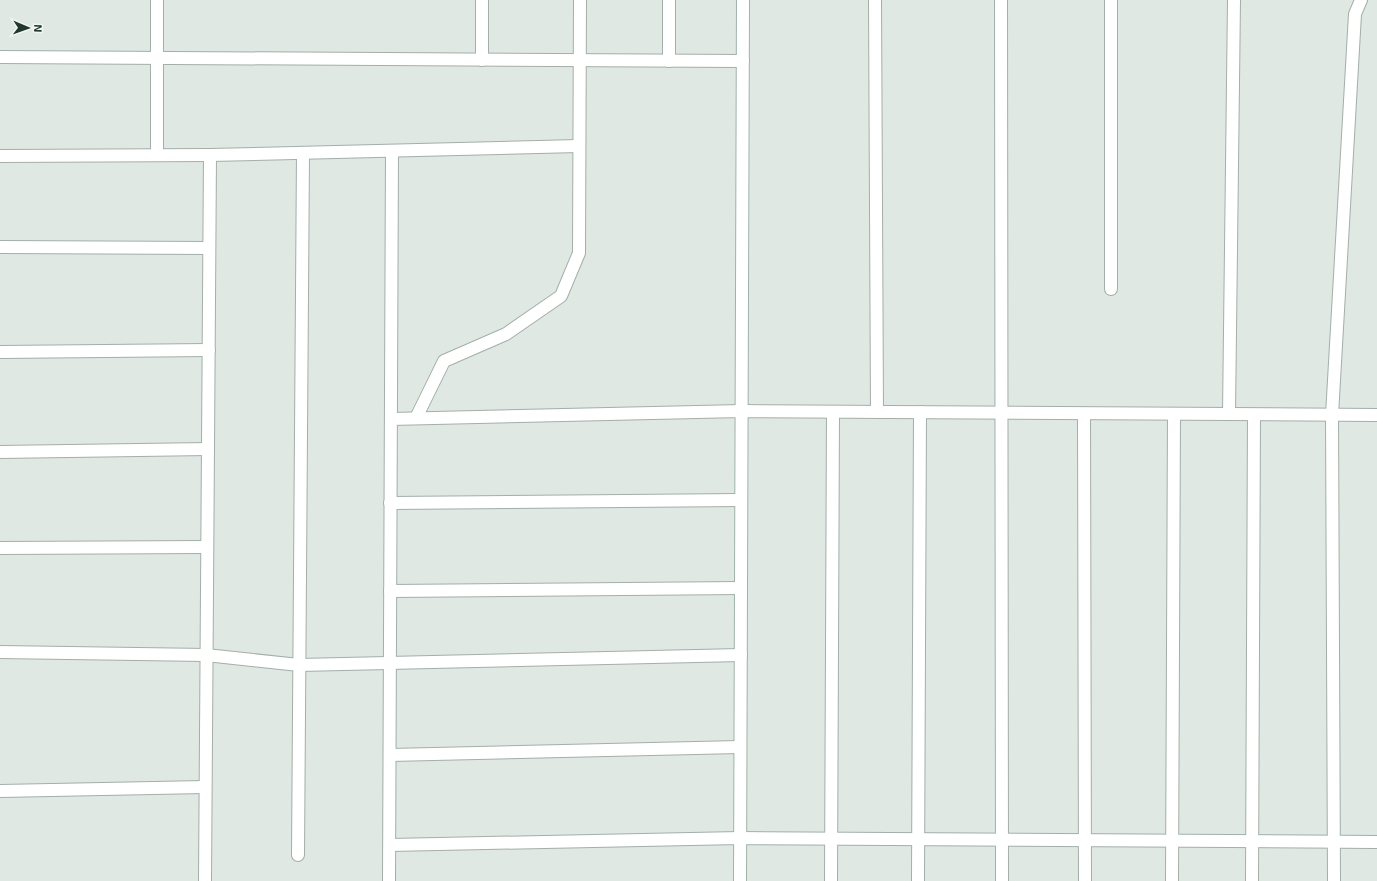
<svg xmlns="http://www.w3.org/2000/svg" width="1377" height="881" font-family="'Exo 2',sans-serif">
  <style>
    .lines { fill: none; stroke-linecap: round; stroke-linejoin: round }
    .street-casing { stroke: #a3afa9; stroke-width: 14 }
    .secondary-casing { stroke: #9fb3aa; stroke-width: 14 }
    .street { stroke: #fff; stroke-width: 12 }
    .secondary { stroke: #fff; stroke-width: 12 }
  </style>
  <rect width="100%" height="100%" fill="#dfe8e3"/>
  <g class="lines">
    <!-- street casing -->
    <g class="street-casing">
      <g id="street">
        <path d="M875 0 877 412"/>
        <path d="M1001 0 1002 881"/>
        <path d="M0 57 743 61"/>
        <path d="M482 60V0"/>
        <path d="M669 61V0"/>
        <path d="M157 155V0"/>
        <path d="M0 156 210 155 579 146"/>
        <path d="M0 247 209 248"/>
        <path d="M1111 289V0"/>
        <path d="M0 352 209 350"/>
        <path d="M1084 414 1085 881"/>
        <path d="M1229 414 1234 0"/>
        <path d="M416 418 444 361 506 334 561 296 579 253 580 0"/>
        <path d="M391 419 742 411 1377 415"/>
        <path d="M0 452 208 449"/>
        <path d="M390 503 741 500"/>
        <path d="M0 548 207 547"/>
        <path d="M390 591 741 588"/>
        <path d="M0 652 206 655 299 665 741 655"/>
        <path d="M390 755 740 747"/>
        <path d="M0 791 205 787"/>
        <path d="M390 845 740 838 1377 842"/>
        <path d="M298 855 303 153"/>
        <path d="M205 881 210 155"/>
        <path d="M389 881 392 151"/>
        <path d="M831 881 833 412"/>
        <path d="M918 881 920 412"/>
        <path d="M1172 881 1174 414"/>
        <path d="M1252 881 1254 415"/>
        <path d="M1334 881 1332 415 1355 14 1361 0"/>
      </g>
    </g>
    <!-- secondary casing -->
    <g class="secondary-casing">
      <path id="secondary" d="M740 881 743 0"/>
    </g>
    <!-- street -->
    <use href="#street" class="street"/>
    <!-- secondary -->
    <use href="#secondary" class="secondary"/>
  </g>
  <!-- north arrow -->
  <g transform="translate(28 28) rotate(92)" stroke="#eff6f2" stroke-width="3" paint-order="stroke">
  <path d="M0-3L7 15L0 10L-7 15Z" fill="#22372f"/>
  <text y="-6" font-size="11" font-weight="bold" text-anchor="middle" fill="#22372f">N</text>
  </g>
</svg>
